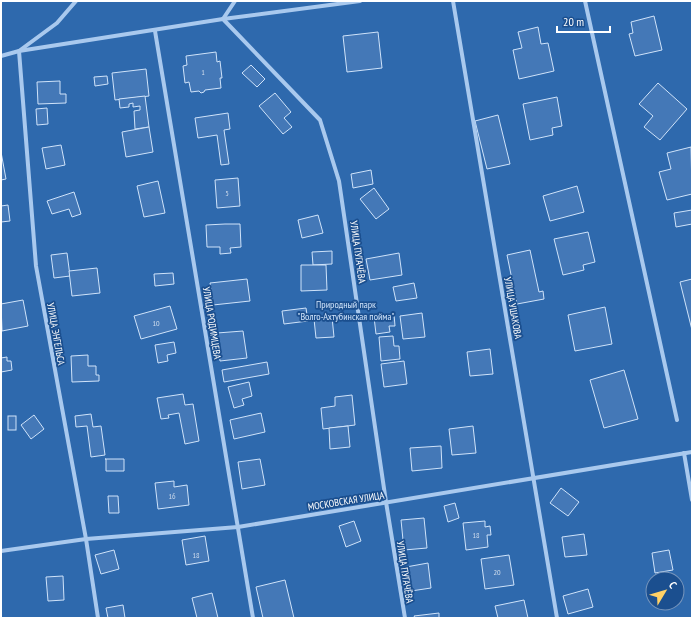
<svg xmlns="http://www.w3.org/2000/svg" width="693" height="619" font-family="'PT Sans Narrow',sans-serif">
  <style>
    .green { fill: #2e69ad; fill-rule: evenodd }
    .building { fill: #4478b7; stroke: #cfe3fa }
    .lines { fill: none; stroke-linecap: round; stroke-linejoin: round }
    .minor { stroke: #a9c9ee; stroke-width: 4 }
    .labels { text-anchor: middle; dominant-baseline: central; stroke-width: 3.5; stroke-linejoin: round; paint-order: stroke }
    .number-label { font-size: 8px; fill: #d0dded }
    .street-label { font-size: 10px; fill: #fff; stroke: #1b4f8f }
    .park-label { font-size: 10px; fill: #cfe3fa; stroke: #1b4f8f }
  </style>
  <rect width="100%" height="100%" fill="#1b4f8f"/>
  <!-- green -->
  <path class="green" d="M1 1H692V618H1ZM653 579H677V603H653Z"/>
  <!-- building -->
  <g class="building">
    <path d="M654 16 662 50 635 56 629 34 633 33 631 22Z"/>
    <path d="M538 27 541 44 548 43 554 71 519 79 513 50 522 48 518 32Z"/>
    <path d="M378 32 382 68 347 72 343 36Z"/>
    <path d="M216 52 217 62 220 61 222 78H220L221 88 205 90 204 92 201 93 199 91 191 92 189 82 185 83 183 66 187 65 186 56Z"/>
    <path d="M251 65 265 79 257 87 242 73Z"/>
    <path d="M146 69 149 96 115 100 112 73Z"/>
    <path d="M107 76 108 84 95 86 94 77Z"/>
    <path d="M60 81V94H66V103L38 104 37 82Z"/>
    <path d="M658 83 687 109 660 140 644 127 653 116 639 104Z"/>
    <path d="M275 93 291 112 284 118 292 127 283 134 259 106Z"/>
    <path d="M145 96 149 127 135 129 134 111 140 110V106L133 107V103L129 104V107L120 108 119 99Z"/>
    <path d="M557 97 562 126 552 128 553 135 530 140 523 104Z"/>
    <path d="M47 108 48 124 37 125 36 109Z"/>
    <path d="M228 113 230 129 224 130 229 164 221 165 217 135 198 138 195 118Z"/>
    <path d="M498 115 510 164 487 169 475 121Z"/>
    <path d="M149 127 153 152 126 157 122 132Z"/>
    <path d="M61 145 65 165 46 169 42 148Z"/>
    <path d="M691 147 692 194 667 200 659 172 671 169 667 153Z"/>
    <path d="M1 152 6 179 1 180Z"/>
    <path d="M371 170 373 184 353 188 351 174Z"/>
    <path d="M238 178 240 206 217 208 215 180Z"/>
    <path d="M158 181 165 213 144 217 137 186Z"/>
    <path d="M577 186 584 212 550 221 543 196Z"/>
    <path d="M374 188 389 209 376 219 360 199Z"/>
    <path d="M74 192 81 214 72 217 69 209 52 214 47 201Z"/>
    <path d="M8 205 10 221 1 222V206Z"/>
    <path d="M692 210V224L676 227 674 213Z"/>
    <path d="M318 215 323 233 302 238 298 220Z"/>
    <path d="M225 224H240L241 247 230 248 231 253 220 254V247H207L206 225Z"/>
    <path d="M588 232 595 262 583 265 584 270 563 275 554 239Z"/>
    <path d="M530 250 539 292 543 291 544 299 517 304 507 255Z"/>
    <path d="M332 251V264L313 265 312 252Z"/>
    <path d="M67 253 70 276 54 278 51 255Z"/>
    <path d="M399 253 402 275 370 280 366 259Z"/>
    <path d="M301 265H326L327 290 301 291Z"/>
    <path d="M97 268 100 293 72 296 69 271Z"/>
    <path d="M173 273 174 284 155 286 154 274Z"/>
    <path d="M247 279 250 301 213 305 210 283Z"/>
    <path d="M692 279V330L680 282Z"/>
    <path d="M414 283 417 298 396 301 393 287Z"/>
    <path d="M23 300 28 326 2 331 1 304Z"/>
    <path d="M170 306 177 329 141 339 134 316Z"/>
    <path d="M605 307 612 344 575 351 568 315Z"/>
    <path d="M306 308 308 321 284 324 282 311Z"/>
    <path d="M422 313 425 337 403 339 400 316Z"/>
    <path d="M394 314 395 326H389L390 332 376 334 374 317Z"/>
    <path d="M332 317 334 337 316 338 314 319Z"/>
    <path d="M243 331 247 358 220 361 217 333Z"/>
    <path d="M393 336 394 346H399L400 359 381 361 379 337Z"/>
    <path d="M174 342 176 353 167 355 168 361 158 363 155 345Z"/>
    <path d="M490 349 493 374 470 376 467 352Z"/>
    <path d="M88 355V366H96V375H99V381L72 382 71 356Z"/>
    <path d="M7 357V361H11L12 370 1 372V358Z"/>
    <path d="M404 361 407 384 384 387 381 364Z"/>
    <path d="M267 362 269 374 224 382 222 370Z"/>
    <path d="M624 370 638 419 604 428 590 380Z"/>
    <path d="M249 382 252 396 242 399 244 405 234 408 228 387Z"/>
    <path d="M183 394 185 405 193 404 199 441 185 444 179 413 168 415 169 418 161 419 157 398Z"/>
    <path d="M352 395 355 425 323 429 321 408 335 406V397Z"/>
    <path d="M261 413 265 432 234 439 230 420Z"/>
    <path d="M91 414 93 427 101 426 105 455 91 457 87 426 76 427 75 416Z"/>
    <path d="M34 415 44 429 31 439 21 425Z"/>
    <rect x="8" y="416" width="8" height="14"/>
    <path d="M348 426 350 447 330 449 329 428Z"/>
    <path d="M473 426 476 453 452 455 449 429Z"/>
    <path d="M441 446 442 468 412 471 410 448Z"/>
    <path d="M105 459H124V471H106V459Z"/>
    <path d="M260 459 265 485 242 489 238 462Z"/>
    <path d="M174 481V487L187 485 189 505 158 509 155 483Z"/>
    <path d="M561 488 579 502 568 516 550 503Z"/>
    <path d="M108 496H118L119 513H109Z"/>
    <path d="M455 503 459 518 448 522 444 506Z"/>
    <path d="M424 518 427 548 404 550 401 520Z"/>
    <path d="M354 521 361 541 346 547 339 526Z"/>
    <path d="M485 521V527L490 526 491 535H487L488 547 466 550 463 523Z"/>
    <path d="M584 534 587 555 565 557 562 537Z"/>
    <path d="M205 536 209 561 186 565 182 540Z"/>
    <path d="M114 550 119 569 101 574 95 555Z"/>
    <path d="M669 550 673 570 655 573 652 553Z"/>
    <path d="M509 555 514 585 485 589 481 559Z"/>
    <path d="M428 563 431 588 411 591 406 567Z"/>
    <path d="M674 575 675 579H654V578Z"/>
    <path d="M63 576 64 600 48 601 46 577Z"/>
    <path d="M285 580 294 618H263L256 587Z"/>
    <path d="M588 589 593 607 568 614 563 596Z"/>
    <path d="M212 593 218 618H197L192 598Z"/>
    <path d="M524 600 528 618H498L495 606Z"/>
    <path d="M123 605 125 618H108L106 608Z"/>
    <path d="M439 613V618H415L414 616Z"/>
  </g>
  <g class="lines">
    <!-- minor -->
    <g class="minor">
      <path d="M76 1 57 23 19 51 36 266 86 539 98 618"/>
      <path d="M453 1 557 618"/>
      <path d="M585 1 677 420"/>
      <path d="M223 19 360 1"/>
      <path d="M223 19 235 1"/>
      <path d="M155 31 253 618"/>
      <path d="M1 56 19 51 223 19 320 120 339 181 386 502 405 618"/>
      <path d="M684 453 692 500"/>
      <path d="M1 551 86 539 238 527 692 452"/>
    </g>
  </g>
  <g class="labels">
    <!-- number labels -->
    <g class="number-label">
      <text x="203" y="72">1</text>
      <text x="227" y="193">5</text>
      <text x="156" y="323">10</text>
      <text x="172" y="496">16</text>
      <text x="476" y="535">18</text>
      <text x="196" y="555">18</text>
      <text x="497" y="572">20</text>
    </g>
    <!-- street labels -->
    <g class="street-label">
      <text transform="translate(358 252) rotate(82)">УЛИЦА ПУГАЧЁВА</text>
      <text transform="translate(513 308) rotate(80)">УЛИЦА УШАКОВА</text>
      <text transform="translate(212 323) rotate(81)">УЛИЦА РОДИМЦЕВА</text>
      <text transform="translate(56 334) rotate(80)">УЛИЦА ЭНГЕЛЬСА</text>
      <text transform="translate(346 501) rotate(-9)">МОСКОВСКАЯ УЛИЦА</text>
      <text transform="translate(405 572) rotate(81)">УЛИЦА ПУГАЧЁВА</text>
    </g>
    <!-- park labels -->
    <g class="park-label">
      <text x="346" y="304">Природный парк<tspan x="346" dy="12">"Волго-Ахтубинская пойма"</tspan></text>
    </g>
  </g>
  <!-- border -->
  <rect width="693" height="619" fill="none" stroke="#ffffff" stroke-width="4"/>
  <!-- north arrow -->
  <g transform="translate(665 591) rotate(52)"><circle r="19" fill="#1b4f8f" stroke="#7695bc"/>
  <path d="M0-3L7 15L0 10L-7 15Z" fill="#ffd166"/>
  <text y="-6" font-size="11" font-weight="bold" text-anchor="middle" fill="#ffffff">С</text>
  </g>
  <!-- scale -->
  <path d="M557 26v6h53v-6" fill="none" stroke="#ffffff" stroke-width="2"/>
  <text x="563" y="26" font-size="12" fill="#ffffff" stroke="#1b4f8f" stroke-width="3" paint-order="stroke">20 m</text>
</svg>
